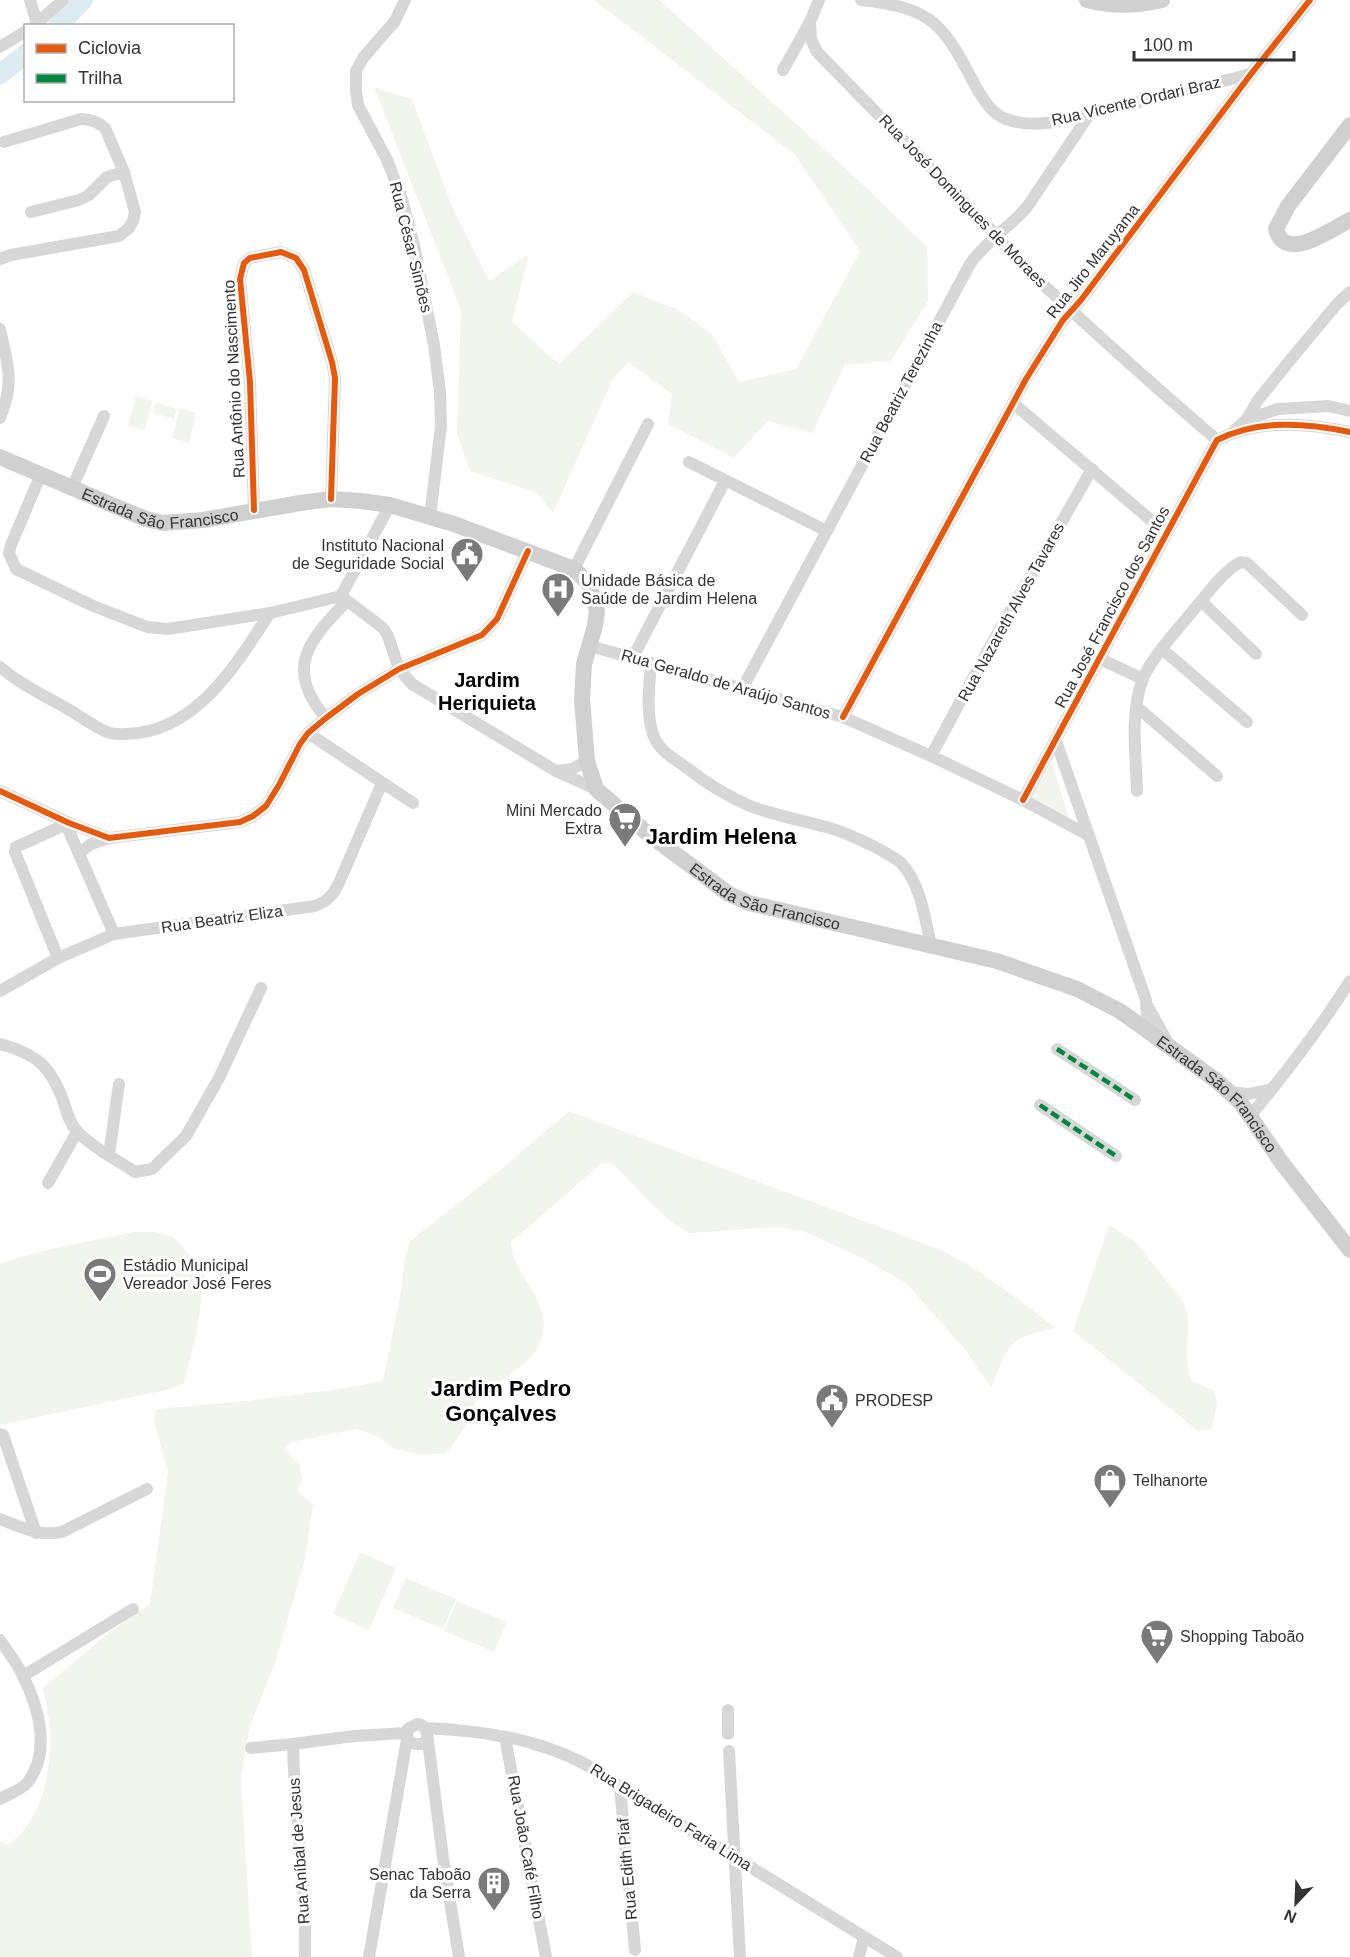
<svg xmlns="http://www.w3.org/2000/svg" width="1350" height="1957" font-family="Helvetica,sans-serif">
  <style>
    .green { fill: #f1f5ed }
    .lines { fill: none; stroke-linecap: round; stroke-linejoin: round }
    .river { stroke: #ddebf3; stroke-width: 20 }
    .street { stroke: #d7d7d7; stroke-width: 12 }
    .secondary { stroke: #d0d0d0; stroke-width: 16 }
    .quiet { stroke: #00873e; stroke-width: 4.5; stroke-dasharray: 9 4.5; stroke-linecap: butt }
    .cycleway-casing { stroke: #fff; stroke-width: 10 }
    .cycleway { stroke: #e8590c; stroke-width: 6 }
    .labels { text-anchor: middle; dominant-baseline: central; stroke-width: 6; stroke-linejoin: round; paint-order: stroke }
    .street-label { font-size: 16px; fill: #333; stroke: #fff }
    .poi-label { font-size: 16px; fill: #333; stroke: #fff; text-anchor: start }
    .quarter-label { font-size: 20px; font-weight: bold; fill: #000; stroke: #fff }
    .district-label { font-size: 22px; font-weight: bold; fill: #000; stroke: #fff }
  </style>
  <rect width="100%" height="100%" fill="#fff"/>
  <!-- green -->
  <g class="green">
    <path d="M594 0H659L854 176 927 247 928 301 891 361 845 365 812 433 768 421 734 458 668 424 672 394 628 362 613 379 553 513 537 493 470 471 457 434 461 310 374 87 412 99 453 209 489 281 529 254 512 322 559 364 633 292 679 310 712 334 739 382 796 369 860 251 795 155Z"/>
    <path d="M136 396 152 401 145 430 128 426Z"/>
    <path d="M156 402 177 409 174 419 153 413Z"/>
    <path d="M180 408 196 413 189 443 172 438Z"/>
    <path d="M1052 762 1069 819 1029 799Z"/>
    <path d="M569 1111 939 1249C981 1270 1018 1298 1055 1328 1043 1331 1025 1334 1015 1342 1005 1350 996 1376 991 1388L966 1351 906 1283 860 1257 805 1232 778 1227 689 1233 675 1225 655 1207 613 1164 602 1163 511 1242C512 1248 512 1255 515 1260 523 1279 541 1298 543 1319 548 1365 498 1374 476 1402 473 1406 471 1413 469 1419 463 1431 455 1443 446 1453L422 1455 395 1449 377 1436 356 1429 291 1442 284 1448 300 1466 302 1480 297 1490 313 1505 305 1559 275 1663 249 1729 241 1780 252 1957H0V1841L8 1845C43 1819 52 1770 50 1730 49 1716 45 1701 43 1688L111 1631 150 1604 168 1472 154 1421 156 1409 246 1401 332 1390 383 1381 400 1297 405 1259 410 1241 499 1171Z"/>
    <path d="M1109 1225 1135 1241 1184 1303C1194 1328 1181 1355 1191 1380L1214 1391 1217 1403 1212 1429 1198 1431 1073 1331Z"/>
    <path d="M133 1232H156L174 1237 205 1275 197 1331 184 1383 166 1390 0 1425V1263L51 1249Z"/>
    <path d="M360 1552 396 1568 369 1630 333 1614Z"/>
    <path d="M406 1578 456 1599 443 1629 393 1608Z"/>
    <path d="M457 1601 507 1622 494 1652 444 1631Z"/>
  </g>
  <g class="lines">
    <!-- river -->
    <g class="river">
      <path d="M58 26 83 0"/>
      <path d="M0 74 26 54"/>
    </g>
    <!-- street -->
    <g class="street">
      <path d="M30 0 37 23"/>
      <path d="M405 0 395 21 363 58 356 71V91L358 105 387 160 402 199 414 245 434 345 440 392 441 426 430 517"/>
      <path d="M861 0C934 8 943 24 976 87 983 99 992 114 1006 119 1039 131 1078 117 1109 109 1157 98 1204 86 1251 74"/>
      <path d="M810 22 811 39 817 52 996 235C1017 263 1045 286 1070 309 1118 354 1167 397 1217 440"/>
      <path d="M34 26 63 0"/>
      <path d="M0 47 26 31"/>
      <path d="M783 70 810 22 819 0"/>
      <path d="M31 212 79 200 89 195 107 177 124 172"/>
      <path d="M0 259 11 255 119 236 129 228 133 221 135 212 124 172 105 128C98 122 91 119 81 119L4 142"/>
      <path d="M0 329C8 367 15 381 0 418"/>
      <path d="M1013 403 1166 533"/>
      <path d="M1247 419 1278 409 1328 406 1350 411"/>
      <path d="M1234 431 1247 419 1258 400 1291 359 1337 304 1350 292"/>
      <path d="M689 462 827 531"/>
      <path d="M41 474 11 545 9 553 16 569 91 605 147 627 168 629 270 613 341 596 390 505"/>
      <path d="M72 488 104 416"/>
      <path d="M254 510 250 382 240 279 244 263 250 258 281 252 296 258 304 270 332 362 335 378 331 499"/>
      <path d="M574 569 648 424"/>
      <path d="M341 596 383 628 388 636 399 669 412 684 556 771 596 789"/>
      <path d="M1201 601 1256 654"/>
      <path d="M590 646 843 717 931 756 1023 800 1088 835"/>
      <path d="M1162 649 1247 722"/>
      <path d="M1098 658 1143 679"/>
      <path d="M632 659 725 481"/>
      <path d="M651 664C649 686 645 721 656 741 663 753 676 760 687 768 706 783 727 796 750 806 776 816 806 821 833 829 849 834 865 842 879 849 887 854 896 858 902 864 921 885 925 919 931 945"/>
      <path d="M0 667C20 684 43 695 66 708 79 715 97 729 110 733 119 735 130 734 138 733 201 725 238 661 270 613"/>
      <path d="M742 689 970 264C986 241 1009 228 1027 207L1089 115"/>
      <path d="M1137 707 1217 776"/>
      <path d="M843 717 1026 379 1063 320 1081 300 1251 74 1310 0"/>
      <path d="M326 718C284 669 308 641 346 602"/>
      <path d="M308 733 413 803"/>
      <path d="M1056 741 1146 1000 1147 1016 1143 1026"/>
      <path d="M931 756 987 652 1092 469"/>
      <path d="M556 771 572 769 587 761"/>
      <path d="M0 791 69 823 109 838 240 822 253 816 266 806 279 785 300 744 308 733 326 718 358 694 399 669 482 635 497 619 528 551"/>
      <path d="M1137 791C1136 756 1130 715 1142 681 1151 657 1180 627 1196 607 1207 594 1226 568 1241 562L1247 563 1302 615"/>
      <path d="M1023 800 1217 440C1259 419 1306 423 1350 432"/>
      <path d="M69 823V831L114 934"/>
      <path d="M79 853 91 844 109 838"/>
      <path d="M58 958 15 852 16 847 69 823"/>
      <path d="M0 991 58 958 114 934 315 906C328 901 333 895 339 883L382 783"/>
      <path d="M1148 1007 1168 1043"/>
      <path d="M0 1044C38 1054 51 1067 64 1103 67 1113 70 1125 78 1132 93 1148 117 1160 135 1172L152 1169 186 1136 219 1078 261 988"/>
      <path d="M1057 1049 1135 1100"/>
      <path d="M1230 1092 1249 1094 1272 1089"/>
      <path d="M1040 1105 1116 1156"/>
      <path d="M1250 1116C1286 1073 1320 1028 1350 981"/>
      <path d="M109 1155 119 1084"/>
      <path d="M48 1183 77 1132"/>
      <path d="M0 1434 3 1435 36 1533"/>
      <path d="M0 1519C21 1527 40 1537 62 1532L147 1489"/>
      <path d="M0 1640C8 1652 17 1663 23 1676 39 1708 51 1751 28 1782 22 1790 8 1794 0 1799"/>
      <path d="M23 1676 133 1609"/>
      <path d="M417 1724C427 1725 426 1732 428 1741 419 1745 414 1746 407 1739L408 1729Z"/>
      <path d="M425 1728C495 1731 565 1743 620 1787L897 1957"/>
      <path d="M728 1734V1710"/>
      <path d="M505 1737 546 1957"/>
      <path d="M428 1741 443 1858 459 1957"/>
      <path d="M293 1744C294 1815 307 1886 305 1957"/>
      <path d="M251 1748 293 1744 354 1736 407 1733"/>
      <path d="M729 1751 740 1957"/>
      <path d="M620 1787 635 1950"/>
      <path d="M369 1957 407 1739"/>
      <path d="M859 1957 864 1937"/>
    </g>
    <!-- secondary -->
    <g class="secondary">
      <path d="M1087 0C1113 7 1137 6 1162 0"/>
      <path d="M1350 125 1288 206 1276 229C1285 264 1331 229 1350 220"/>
      <path id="s1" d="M0 457 110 504 146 519 163 523 203 520 300 503 331 499 361 501 390 505 454 524 574 569 589 584 597 611 595 626 584 664 582 699 587 761 596 789 647 833 729 894 749 903 997 961 1077 989 1120 1011 1217 1081 1241 1103 1282 1163 1350 1250"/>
    </g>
    <!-- quiet -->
    <g class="quiet">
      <path d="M1057 1049 1135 1100"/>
      <path d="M1040 1105 1116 1156"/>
    </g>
    <!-- cycleway casing -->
    <g class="cycleway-casing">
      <g id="cycleway">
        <path d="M254 510 250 382 240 279 244 263 250 258 281 252 296 258 304 270 332 362 335 378 331 499"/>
        <path d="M843 717 1026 379 1063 320 1081 300 1251 74 1310 0"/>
        <path d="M0 791 69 823 109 838 240 822 253 816 266 806 279 785 300 744 308 733 326 718 358 694 399 669 482 635 497 619 528 551"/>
        <path d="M1023 800 1217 440C1259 419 1306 423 1350 432"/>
      </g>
    </g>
    <!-- cycleway -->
    <use href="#cycleway" class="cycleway"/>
  </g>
  <!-- icons -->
  <defs>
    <g id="civic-pin" transform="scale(1.725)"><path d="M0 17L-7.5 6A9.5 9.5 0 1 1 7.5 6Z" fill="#7a7a7a" stroke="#fff"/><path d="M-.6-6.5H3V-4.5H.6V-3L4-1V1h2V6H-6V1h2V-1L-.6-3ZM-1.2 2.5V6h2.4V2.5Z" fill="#fff"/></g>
    <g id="hospital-pin" transform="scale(1.725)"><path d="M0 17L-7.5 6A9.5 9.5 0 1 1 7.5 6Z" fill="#7a7a7a" stroke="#fff"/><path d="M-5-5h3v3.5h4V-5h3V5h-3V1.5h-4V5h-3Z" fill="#fff"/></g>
    <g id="supermarket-pin" transform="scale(1.725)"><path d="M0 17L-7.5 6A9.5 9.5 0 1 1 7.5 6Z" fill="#7a7a7a" stroke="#fff"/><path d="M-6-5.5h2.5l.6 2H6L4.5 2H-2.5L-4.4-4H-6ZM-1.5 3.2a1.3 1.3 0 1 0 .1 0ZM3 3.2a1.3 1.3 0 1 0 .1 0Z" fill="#fff"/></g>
    <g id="stadium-pin" transform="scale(1.725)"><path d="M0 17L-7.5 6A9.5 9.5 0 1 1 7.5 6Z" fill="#7a7a7a" stroke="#fff"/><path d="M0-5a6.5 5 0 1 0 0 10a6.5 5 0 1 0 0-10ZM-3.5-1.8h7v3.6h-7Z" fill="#fff"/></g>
    <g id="shop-pin" transform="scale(1.725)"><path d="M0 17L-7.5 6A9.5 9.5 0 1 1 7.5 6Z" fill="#7a7a7a" stroke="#fff"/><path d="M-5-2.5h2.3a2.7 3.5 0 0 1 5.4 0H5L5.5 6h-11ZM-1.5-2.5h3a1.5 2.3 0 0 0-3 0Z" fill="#fff"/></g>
    <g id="building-pin" transform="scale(1.725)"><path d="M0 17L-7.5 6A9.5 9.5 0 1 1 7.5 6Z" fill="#7a7a7a" stroke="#fff"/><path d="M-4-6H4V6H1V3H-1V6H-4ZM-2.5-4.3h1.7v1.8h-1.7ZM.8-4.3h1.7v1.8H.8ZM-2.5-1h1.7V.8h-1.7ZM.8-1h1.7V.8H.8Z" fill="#fff"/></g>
  </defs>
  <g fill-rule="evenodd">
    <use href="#civic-pin" x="467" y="554"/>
    <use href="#hospital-pin" x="558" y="589"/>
    <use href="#supermarket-pin" x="625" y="819"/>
    <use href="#stadium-pin" x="100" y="1274"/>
    <use href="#civic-pin" x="832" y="1400"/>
    <use href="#shop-pin" x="1110" y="1480"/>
    <use href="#supermarket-pin" x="1157" y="1636"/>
    <use href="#building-pin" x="494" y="1883"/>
  </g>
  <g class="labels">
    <!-- street labels -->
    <g class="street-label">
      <text transform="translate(1136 101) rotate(-13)">Rua Vicente Ordari Braz</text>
      <text transform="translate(963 201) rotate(46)">Rua José Domingues de Moraes</text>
      <text transform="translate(411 247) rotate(76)">Rua César Simões</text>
      <text transform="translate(1093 261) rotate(-52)">Rua Jiro Maruyama</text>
      <text transform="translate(234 379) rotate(-93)">Rua Antônio do Nascimento</text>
      <text transform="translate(901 392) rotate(-62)">Rua Beatriz Terezinha</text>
      <text stroke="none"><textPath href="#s1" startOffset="171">Estrada São Francisco</textPath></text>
      <text transform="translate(1112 607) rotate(-62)">Rua José Francisco dos Santos</text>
      <text transform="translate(1011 612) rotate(-61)">Rua Nazareth Alves Tavares</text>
      <text transform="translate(726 684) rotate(16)">Rua Geraldo de Araújo Santos</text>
      <text stroke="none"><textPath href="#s1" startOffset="1035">Estrada São Francisco</textPath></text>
      <text transform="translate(222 919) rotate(-8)">Rua Beatriz Eliza</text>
      <text stroke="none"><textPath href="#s1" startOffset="1539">Estrada São Francisco</textPath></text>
      <text transform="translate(671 1817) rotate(32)">Rua Brigadeiro Faria Lima</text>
      <text transform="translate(526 1847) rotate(80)">Rua João Café Filho</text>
      <text transform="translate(299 1851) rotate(-94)">Rua Aníbal de Jesus</text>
      <text transform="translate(627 1869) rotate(-95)">Rua Edith Piaf</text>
    </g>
    <!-- poi labels -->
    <g class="poi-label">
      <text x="444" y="545" text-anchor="end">Instituto Nacional<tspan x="444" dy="18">de Seguridade Social</tspan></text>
      <text x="581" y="580">Unidade Básica de<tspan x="581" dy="18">Saúde de Jardim Helena</tspan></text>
      <text x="602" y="810" text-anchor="end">Mini Mercado<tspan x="602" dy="18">Extra</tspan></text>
      <text x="123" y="1265">Estádio Municipal<tspan x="123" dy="18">Vereador José Feres</tspan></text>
      <text x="855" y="1400">PRODESP</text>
      <text x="1133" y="1480">Telhanorte</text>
      <text x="1180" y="1636">Shopping Taboão</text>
      <text x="471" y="1874" text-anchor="end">Senac Taboão<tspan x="471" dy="18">da Serra</tspan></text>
    </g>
    <!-- quarter labels -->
    <g class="quarter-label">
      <text x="487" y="680">Jardim<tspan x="487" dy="23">Heriquieta</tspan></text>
    </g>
    <!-- district labels -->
    <g class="district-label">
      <text x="721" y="836">Jardim Helena</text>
      <text x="501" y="1388">Jardim Pedro<tspan x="501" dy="25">Gonçalves</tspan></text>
    </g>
  </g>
  <!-- legend -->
  <rect x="24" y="24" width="210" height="78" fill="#ffffff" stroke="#adadad" stroke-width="1.5"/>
  <rect x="36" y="44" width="30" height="9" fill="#e8590c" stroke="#adadad" stroke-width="1.5"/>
  <text x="78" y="54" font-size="18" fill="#333333">Ciclovia</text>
  <rect x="36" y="74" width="30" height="9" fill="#00873e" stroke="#adadad" stroke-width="1.5"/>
  <text x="78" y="84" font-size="18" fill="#333333">Trilha</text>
  <!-- north arrow -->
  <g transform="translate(1296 1903) rotate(203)" stroke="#ffffff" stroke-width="4.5" paint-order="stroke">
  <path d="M0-4.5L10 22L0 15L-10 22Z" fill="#333333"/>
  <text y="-9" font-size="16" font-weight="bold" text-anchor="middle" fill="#333333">N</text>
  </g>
  <!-- scale -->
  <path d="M1134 51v9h160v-9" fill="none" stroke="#333333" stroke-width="3"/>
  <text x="1143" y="51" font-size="18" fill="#333333" stroke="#ffffff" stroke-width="4.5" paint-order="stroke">100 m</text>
</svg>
